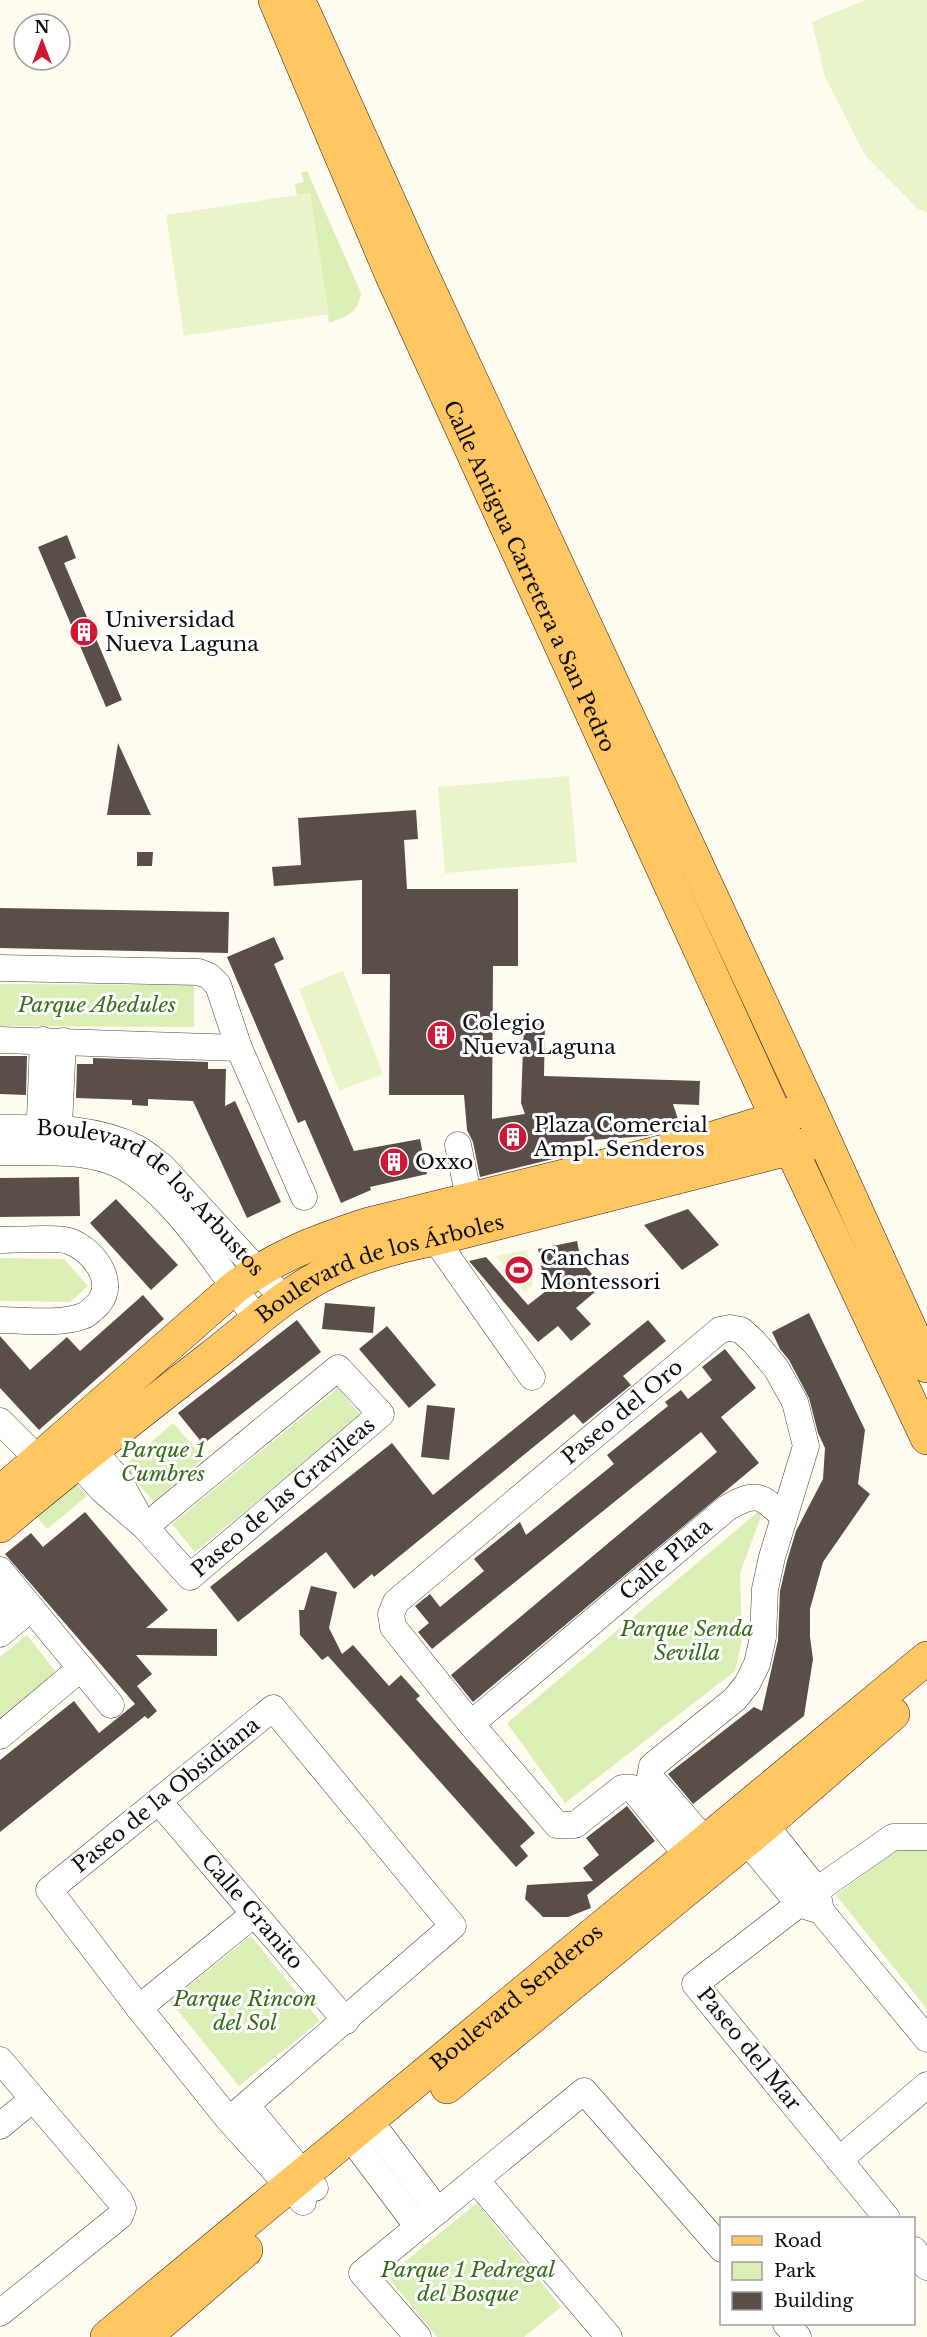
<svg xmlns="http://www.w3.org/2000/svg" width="927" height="2337" font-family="'Libre Baskerville',serif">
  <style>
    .green { fill: #daeeb6 }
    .pitch { fill: #eaf4c9 }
    .building { fill: #594e4a }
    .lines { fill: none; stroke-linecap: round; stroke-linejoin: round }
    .minor-casing { stroke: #424242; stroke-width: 27 }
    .major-casing { stroke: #202020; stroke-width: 34 }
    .minor { stroke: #fff; stroke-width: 26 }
    .major { stroke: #ffc661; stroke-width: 33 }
    .labels { text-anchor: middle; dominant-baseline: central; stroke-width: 6; stroke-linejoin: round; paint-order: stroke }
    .street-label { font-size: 21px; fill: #0f0f0f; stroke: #fff }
    .poi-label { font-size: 21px; fill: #0f0f0f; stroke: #fff; text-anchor: start }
    .park-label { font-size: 21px; font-style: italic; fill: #346e18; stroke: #fff }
  </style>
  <rect width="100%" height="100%" fill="#fffbf1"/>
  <!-- green -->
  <g class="green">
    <path d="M307 171 361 293C358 313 347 316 329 323L310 193 297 195 295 184 304 182 301 173Z"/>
    <path d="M0 984 194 985V1027L0 1026Z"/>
    <path d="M0 1258 64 1259 88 1286 70 1302 0 1301Z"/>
    <path d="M338 1388 361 1416 195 1552 172 1524Z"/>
    <path d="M173 1423 204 1458 154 1502 123 1467Z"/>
    <path d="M73 1480 87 1496 47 1529 33 1512Z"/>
    <path d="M765 1506 740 1573 742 1640 735 1671 565 1803 507 1723Z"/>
    <path d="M27 1635 56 1672 0 1719V1657Z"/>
    <path d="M905 1844 927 1849V2009L836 1895Z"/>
    <path d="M251 1936 320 2021 239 2086 170 2001Z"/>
    <path d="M477 2203 561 2307 524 2337H437L387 2276Z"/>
  </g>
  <!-- pitch -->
  <g class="pitch">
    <path d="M865 0H927V212L918 209 865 155 825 77 812 22Z"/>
    <path d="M310 193 329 314 184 336 166 215Z"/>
    <path d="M569 776 577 862 445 873 438 787Z"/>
    <path d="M343 971 383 1074 339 1091 299 989Z"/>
    <path d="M527 1250 533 1285 525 1292 496 1256Z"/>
  </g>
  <!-- building -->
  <g class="building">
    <path d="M67 535 76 558 64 563 122 700 106 707 38 547Z"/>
    <path d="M118 743 151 815H107Z"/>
    <path d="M416 810 418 839 404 840 407 889H518V966H493L492 1119 525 1114 521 1103 524 1022 545 1023 544 1076 700 1081 699 1105 673 1104 681 1128 646 1136 565 1142 569 1155 480 1177 473 1142 467 1130 464 1095H389L390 974H362V880L274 886 272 867 301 865 298 818Z"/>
    <path d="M137 852H153L152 866H137Z"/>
    <path d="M0 908 229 912 228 953 0 948Z"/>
    <path d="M274 937 284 959 274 964 354 1151 420 1139 427 1174 370 1187 371 1190 341 1203 305 1120 298 1123 227 957Z"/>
    <path d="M0 1056H27L26 1095 0 1094Z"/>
    <path d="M93 1058 208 1062V1069H226L225 1106 235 1101 281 1202 247 1218 193 1101 148 1099V1106L132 1105V1100L76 1098 77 1064H93Z"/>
    <path d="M79 1177 80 1216 0 1217V1178Z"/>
    <path d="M116 1199 178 1265 151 1290 90 1223Z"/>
    <path d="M688 1209 719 1245 682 1270 644 1225Z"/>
    <path d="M577 1241 581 1261 602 1286 576 1308 591 1324 571 1341 558 1326 538 1342 469 1261 486 1257 528 1305 546 1291 538 1249Z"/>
    <path d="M143 1295 164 1319 39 1430 0 1388V1336L30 1370 67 1337 80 1351Z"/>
    <path d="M325 1303 375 1307 373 1333 322 1329Z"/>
    <path d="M809 1313 865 1430 858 1484 870 1494 823 1562 810 1609V1637L813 1659 804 1716 693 1804 668 1774 754 1707 762 1711 778 1640 780 1591 787 1561 796 1531 823 1479 825 1448 818 1433 809 1398 789 1360 780 1349 772 1332Z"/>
    <path d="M297 1320 321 1352 203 1444 178 1413Z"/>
    <path d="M648 1320 666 1341 623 1376 631 1385 583 1424 574 1414 374 1577 372 1574 354 1589 326 1552 238 1622 210 1587 392 1443 433 1495Z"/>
    <path d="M387 1326 436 1385 409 1408 359 1349Z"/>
    <path d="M725 1349 756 1388 721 1417 759 1463 473 1702 451 1675 717 1452 701 1432 432 1649 418 1632 429 1623 415 1606 430 1594 440 1607 484 1571 474 1559 520 1522 526 1535 614 1464 607 1455 668 1406 665 1402 681 1390 688 1399 712 1380 702 1367Z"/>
    <path d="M427 1405 455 1408 449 1460 421 1457Z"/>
    <path d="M85 1512 168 1610 146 1628 217 1629V1656L136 1655 152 1674 137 1686 157 1711 148 1719 145 1716 0 1832V1760L74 1701 99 1733 135 1704 5 1554 31 1533 43 1547Z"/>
    <path d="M311 1586 337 1592 329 1628 342 1654 353 1645 389 1686 401 1675 420 1696 416 1699 535 1833 520 1846 528 1856 516 1867 328 1656 322 1660 300 1635 299 1610H304Z"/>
    <path d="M627 1806 655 1841 587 1895 591 1908 568 1917H543L525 1899 527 1885 593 1881 583 1868 599 1855 586 1838Z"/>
  </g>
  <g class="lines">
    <!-- minor casing -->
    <g class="minor-casing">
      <g id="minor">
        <path d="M0 968 199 972 209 976 218 985 239 1048 304 1197"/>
        <path d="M0 1040 239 1048"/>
        <path id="s1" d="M0 1128C46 1128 95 1126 137 1148 146 1153 155 1161 163 1167L284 1299"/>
        <path d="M39 1145 43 1040"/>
        <path d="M458 1145 473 1218"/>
        <path d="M58 1147 63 1041"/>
        <path d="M0 1152C35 1153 76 1149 110 1161 167 1181 222 1273 258 1321"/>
        <path d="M435 1239 532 1377"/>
        <path d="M0 1240C14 1240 59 1237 69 1241 96 1251 120 1287 94 1308 90 1311 87 1315 83 1316 58 1325 26 1320 0 1320"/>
        <path d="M0 1421 25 1446 48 1473"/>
        <path d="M82 1437 119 1480 136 1511"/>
        <path id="s2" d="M65 1449 102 1490 145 1527 190 1577 381 1414 338 1368 145 1527"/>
        <path d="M0 1570 111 1705"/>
        <path d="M0 1601 17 1620"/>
        <path d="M0 1634 31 1608"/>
        <path id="s3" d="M471 1724 727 1508C756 1491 761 1495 784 1517"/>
        <path d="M0 1736 81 1668"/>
        <path id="s4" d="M159 1802 346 2021"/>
        <path d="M755 1812 817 1890 821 1911 927 2039"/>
        <path d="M735 1827 799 1904 815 1909"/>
        <path id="s5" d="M700 1871 632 1788H622L575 1825H557L471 1724 393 1627 391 1614 396 1602 720 1330 730 1328 741 1330 754 1342 776 1368 795 1402 806 1446 772 1557 765 1589 763 1637 757 1664 747 1684 735 1699 652 1766 650 1777 717 1854"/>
        <path d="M139 2008 254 1914"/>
        <path d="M0 2060 120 2201 123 2208 120 2216 0 2313"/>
        <path d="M247 2106 315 2188"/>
        <path d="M229 2120 453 1926 273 1708 49 1890 139 2008 229 2120 303 2202"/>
        <path d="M370 2121 438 2211"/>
        <path d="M0 2126 33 2099"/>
        <path d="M350 2137 418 2227"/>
        <path d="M839 2160 927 2085"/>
        <path d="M476 2180 609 2337"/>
        <path d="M887 2218 695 1984 817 1890 893 1837H927"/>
        <path d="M914 2250 927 2267"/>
        <path d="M786 2324 798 2337"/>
        <path d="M418 2337 362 2273 584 2091 722 2249"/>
      </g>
    </g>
    <!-- major casing -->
    <g class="major-casing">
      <g id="major">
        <path id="s6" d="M275 0 392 276 791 1149 927 1438"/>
        <path d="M303 10 417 263 810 1108 927 1366"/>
        <path d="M0 1493 234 1288C275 1256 320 1240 369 1224L697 1143 797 1112"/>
        <path id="s7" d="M0 1526C69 1468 139 1413 210 1358 249 1328 286 1292 331 1271 365 1255 398 1246 435 1239L812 1143"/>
        <path d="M447 2087 765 1825 893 1714"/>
        <path id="s8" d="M107 2337 927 1658"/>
        <path d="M145 2337 246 2250"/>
      </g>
    </g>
    <!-- minor -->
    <use href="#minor" class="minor"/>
    <!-- major -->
    <use href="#major" class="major"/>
  </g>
  <!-- icons -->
  <defs>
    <g id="building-disc" transform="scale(1.5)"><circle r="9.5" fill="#ce1836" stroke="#fff"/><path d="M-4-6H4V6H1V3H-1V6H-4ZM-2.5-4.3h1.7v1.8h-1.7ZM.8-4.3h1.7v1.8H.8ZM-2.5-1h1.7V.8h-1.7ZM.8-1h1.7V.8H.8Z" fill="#fff"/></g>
    <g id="stadium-disc" transform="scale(1.5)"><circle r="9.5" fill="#ce1836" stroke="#fff"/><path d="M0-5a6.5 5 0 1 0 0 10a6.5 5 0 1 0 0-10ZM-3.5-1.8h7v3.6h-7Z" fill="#fff"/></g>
  </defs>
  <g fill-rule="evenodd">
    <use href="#building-disc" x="84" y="632"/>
    <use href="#building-disc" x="441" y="1035"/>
    <use href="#building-disc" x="513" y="1137"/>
    <use href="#building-disc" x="394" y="1162"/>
    <use href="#stadium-disc" x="519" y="1270"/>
  </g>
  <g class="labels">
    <!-- street labels -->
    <g class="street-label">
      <text stroke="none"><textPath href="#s6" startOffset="630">Calle Antigua Carretera a San Pedro</textPath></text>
      <text stroke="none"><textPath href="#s1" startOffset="176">Boulevard de los Arbustos</textPath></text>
      <text stroke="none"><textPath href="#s7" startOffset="465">Boulevard de los Árboles</textPath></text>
      <text stroke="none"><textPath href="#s5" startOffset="774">Paseo del Oro</textPath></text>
      <text stroke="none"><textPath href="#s2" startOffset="302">Paseo de las Gravileas</textPath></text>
      <text stroke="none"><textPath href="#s3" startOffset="255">Calle Plata</textPath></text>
      <text transform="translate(166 1795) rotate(-39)">Paseo de la Obsidiana</text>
      <text stroke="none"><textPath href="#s4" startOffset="144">Calle Granito</textPath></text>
      <text stroke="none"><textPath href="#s8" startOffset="532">Boulevard Senderos</textPath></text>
      <text transform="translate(749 2049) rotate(51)">Paseo del Mar</text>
    </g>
    <!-- poi labels -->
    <g class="poi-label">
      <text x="105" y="620">Universidad<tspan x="105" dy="24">Nueva Laguna</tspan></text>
      <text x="462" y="1023">Colegio<tspan x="462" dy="24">Nueva Laguna</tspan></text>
      <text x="534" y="1125">Plaza Comercial<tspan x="534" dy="24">Ampl. Senderos</tspan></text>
      <text x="415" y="1162">Oxxo</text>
      <text x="540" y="1258">Canchas<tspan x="540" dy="24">Montessori</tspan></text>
    </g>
    <!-- park labels -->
    <g class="park-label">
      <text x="97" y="1005">Parque Abedules</text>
      <text x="163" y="1450">Parque 1<tspan x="163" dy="24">Cumbres</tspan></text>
      <text x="687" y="1629">Parque Senda<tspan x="687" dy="24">Sevilla</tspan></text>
      <text x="245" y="1999">Parque Rincon<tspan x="245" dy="24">del Sol</tspan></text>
      <text x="468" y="2270">Parque 1 Pedregal<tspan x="468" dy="24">del Bosque</tspan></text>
    </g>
  </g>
  <!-- legend -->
  <rect x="720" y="2217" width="195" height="108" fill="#ffffff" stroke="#9f9f9f" stroke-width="1.5"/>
  <rect x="732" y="2236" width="30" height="9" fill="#ffc661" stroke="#9f9f9f" stroke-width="1.5"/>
  <text x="774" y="2247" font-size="18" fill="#0f0f0f">Road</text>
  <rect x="732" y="2262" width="30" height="18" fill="#daeeb6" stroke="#9f9f9f" stroke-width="1.5"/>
  <text x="774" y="2277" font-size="18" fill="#0f0f0f">Park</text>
  <rect x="732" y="2292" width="30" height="18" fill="#594e4a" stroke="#9f9f9f" stroke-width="1.5"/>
  <text x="774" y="2307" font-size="18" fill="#0f0f0f">Building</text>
  <!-- north arrow -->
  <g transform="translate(42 42)"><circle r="28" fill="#ffffff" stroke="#9f9f9f" stroke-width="1.5"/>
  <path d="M0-4.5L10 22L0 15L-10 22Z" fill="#ce1836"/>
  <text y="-9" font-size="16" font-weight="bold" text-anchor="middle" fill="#0f0f0f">N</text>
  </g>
</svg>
